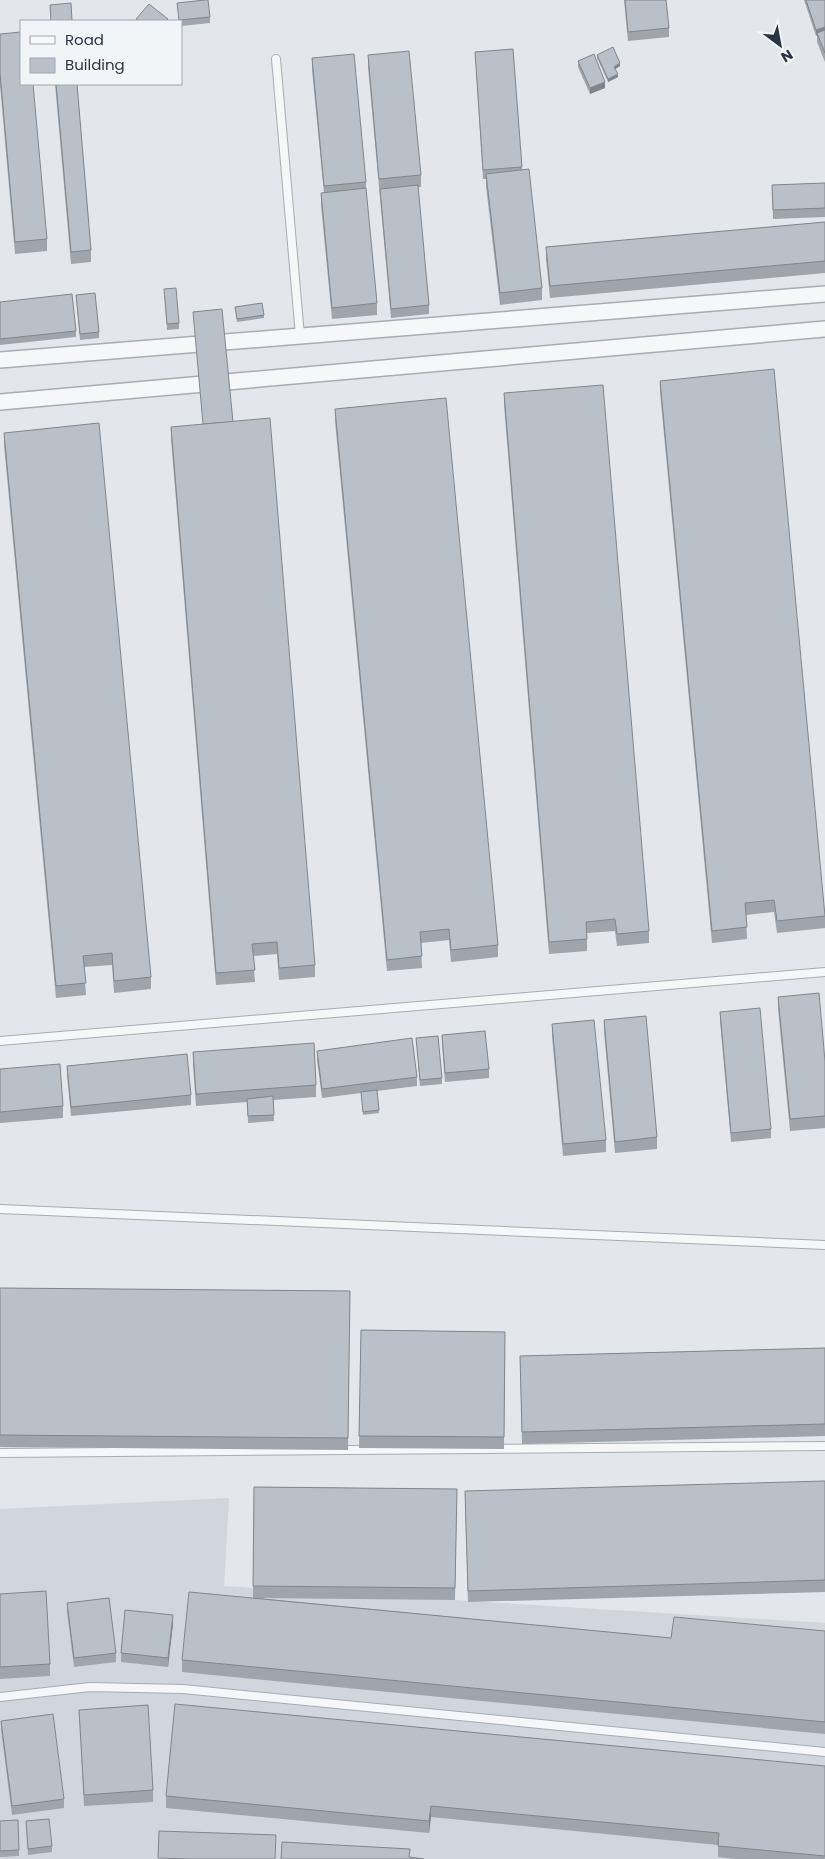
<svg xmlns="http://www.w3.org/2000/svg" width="825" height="1859" font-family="Poppins,sans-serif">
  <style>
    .built { fill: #d1d5dc }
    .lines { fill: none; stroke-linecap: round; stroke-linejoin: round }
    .lane-casing { stroke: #a8adb4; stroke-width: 10 }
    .street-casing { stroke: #a8adb4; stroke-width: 18 }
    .lane { stroke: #f5f7f9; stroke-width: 8 }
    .street { stroke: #f5f7f9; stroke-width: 15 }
    .wall { fill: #a0a5ab }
    .shaded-wall { fill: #82868b }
    .building { fill: #bac0c7; stroke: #82868b }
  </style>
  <rect width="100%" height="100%" fill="#e3e6ea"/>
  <!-- built -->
  <path class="built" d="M229 1498 224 1586 825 1623V1859H0V1509Z"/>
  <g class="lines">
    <!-- lane casing -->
    <g class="lane-casing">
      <g id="lane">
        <path d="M276 59 300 336"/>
        <path d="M0 1041 825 972"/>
        <path d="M0 1209 825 1245"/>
        <path d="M0 1453 825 1446"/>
        <path d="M0 1697 90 1687 183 1689 825 1752"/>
      </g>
    </g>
    <!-- street casing -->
    <g class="street-casing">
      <g id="street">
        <path d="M0 360 825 294"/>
        <path d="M0 402 825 329"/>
      </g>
    </g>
    <!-- lane -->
    <use href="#lane" class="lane"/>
    <!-- street -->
    <use href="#street" class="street"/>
  </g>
  <!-- wall -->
  <g class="wall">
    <path d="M624 0H666L669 28V37L628 41Z"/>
    <path d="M804 0H825V62L817 42V36H816Z"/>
    <path d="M177 3 210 17V23L181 26V21H179Z"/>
    <path d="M0 34 47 239V251L15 254 0 85Z"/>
    <path d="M513 49 522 170 542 288V300L500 305 486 186V179H483L475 52Z"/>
    <path d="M368 55 421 175V187H418L429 305V314L391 318 368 67Z"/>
    <path d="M597 55 620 66 615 69 618 77 608 82 597 58Z"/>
    <path d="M312 58 366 182V193L377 303V315L332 319 321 205V193H324L312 70Z"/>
    <path d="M578 61 605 88 590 94 578 67Z"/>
    <path d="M55 84H77L91 250V262L71 264Z"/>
    <path d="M825 183V217L773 219 772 185Z"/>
    <path d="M825 222V273L550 298 546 259V247Z"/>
    <path d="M164 289 179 323V329L167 330Z"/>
    <path d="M76 295 99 332V338L80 340Z"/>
    <path d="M0 302 76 331V337L0 345Z"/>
    <path d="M235 307 264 315V318L237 322Z"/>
    <path d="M660 381 825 911V928L777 933 774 912 746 915 747 939 712 943 660 392Z"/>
    <path d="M504 393 649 931V943L617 946 615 931 587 933V951L549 954 504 405Z"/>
    <path d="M335 409 498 945V957L451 962 449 940 421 943 422 968 387 971 335 421Z"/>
    <path d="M233 422 315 965V977L279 980 277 954 253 956 255 982 216 985 171 439V427Z"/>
    <path d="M4 433 151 977V989L114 993 112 965 84 967 86 995 56 998 4 445Z"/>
    <path d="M778 997 825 1061V1128L790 1131 778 1009Z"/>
    <path d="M720 1012 771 1129V1138L731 1142 720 1021Z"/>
    <path d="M604 1020 657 1137V1149L615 1153 604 1032Z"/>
    <path d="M552 1024 606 1140V1152L563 1156 552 1036Z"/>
    <path d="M442 1035 489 1069V1078L445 1082 442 1044Z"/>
    <path d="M416 1038 442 1078V1084L420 1086Z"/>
    <path d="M317 1051 417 1077V1086L377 1091 379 1113 363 1115 361 1093 322 1098 317 1060Z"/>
    <path d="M193 1052 316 1085V1097L273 1100 274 1121 248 1123 247 1102 196 1106 193 1064Z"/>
    <path d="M67 1066 191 1095V1105L71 1116 67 1075Z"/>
    <path d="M0 1069 63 1106V1118L0 1123Z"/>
    <path d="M0 1288 350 1291 348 1450 0 1447Z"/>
    <path d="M361 1330 505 1332 504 1449 359 1448Z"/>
    <path d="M825 1348V1436L522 1444 520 1356Z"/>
    <path d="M825 1481V1592L468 1602 465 1503Z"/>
    <path d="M254 1487 457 1489 455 1600 257 1598 671 1638 825 1631V1734L182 1672V1660L253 1598Z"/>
    <path d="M0 1594 50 1664V1676L0 1679Z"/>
    <path d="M67 1603 116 1653V1662L74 1667 67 1612Z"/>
    <path d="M173 1624 168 1667 121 1662V1653Z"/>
    <path d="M79 1710 153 1790V1802L84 1806Z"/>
    <path d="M1 1721 64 1799V1808L12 1815 1 1730Z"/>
    <path d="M825 1766V1859H735L718 1857V1845L431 1817 429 1833 166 1808V1796Z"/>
    <path d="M18 1820 19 1856 0 1857V1821Z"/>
    <path d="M26 1821 52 1846V1852L28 1855Z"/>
  </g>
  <!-- shaded-wall -->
  <g class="shaded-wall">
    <path d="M825 27V33H817L816 36V30Z"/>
    <path d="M620 63V66L614 70V67Z"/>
    <path d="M618 74V77L608 82V79Z"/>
    <path d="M605 82V88L590 94V88Z"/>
    <path d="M173 1615V1624L168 1667V1658Z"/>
    <path d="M431 1806V1817L429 1833V1821Z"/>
  </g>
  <!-- building -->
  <g class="building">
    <path d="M205 0H208L210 17 179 20 177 3Z"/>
    <path d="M625 0H666L669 28 628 32Z"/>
    <path d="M806 0H825V27L816 30Z"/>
    <path d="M71 3 72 21H51L50 5Z"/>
    <path d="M149 4 168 19 166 21H139L136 19Z"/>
    <path d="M825 30V53L817 33Z"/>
    <path d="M21 32V84H33L47 239 15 242 0 73V34Z"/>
    <path d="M613 47 620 63 614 67 618 74 608 79 597 55Z"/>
    <path d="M513 49 522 167 483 170 475 52Z"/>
    <path d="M409 51 421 175 379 179 368 55Z"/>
    <path d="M354 54 366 182 324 186 312 58Z"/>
    <path d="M594 54 605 82 590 88 578 61Z"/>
    <path d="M56 84H77L91 250 71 252Z"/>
    <path d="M529 169 542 288 500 293 486 174Z"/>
    <path d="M825 183V208L773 210 772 185Z"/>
    <path d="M418 185 429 305 391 309 380 189Z"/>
    <path d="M366 188 377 303 332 308 321 193Z"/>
    <path d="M825 222V261L550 286 546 247Z"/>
    <path d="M176 288 179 323 167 324 164 289Z"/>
    <path d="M95 293 99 332 80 334 76 295Z"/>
    <path d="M72 294 76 331 0 339V302Z"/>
    <path d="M262 303 264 315 237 319 235 307Z"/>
    <path d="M222 309 233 422 203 424 193 312Z"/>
    <path d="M774 369 825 916 777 921 774 900 745 903 747 927 712 931 660 381Z"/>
    <path d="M603 385 649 931 617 934 615 919 586 922 587 939 549 942 504 393Z"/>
    <path d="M446 398 498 945 451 950 449 929 420 932 422 956 387 960 335 409Z"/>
    <path d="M270 418 315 965 279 968 277 942 252 944 255 970 216 973 171 427Z"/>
    <path d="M99 423 151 977 114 981 112 953 83 956 86 983 56 986 4 433Z"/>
    <path d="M819 993 825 1061V1116L790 1119 778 997Z"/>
    <path d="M760 1008 771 1129 731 1133 720 1012Z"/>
    <path d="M646 1016 657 1137 615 1142 604 1020Z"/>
    <path d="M594 1020 606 1140 563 1144 552 1024Z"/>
    <path d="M485 1031 489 1069 445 1073 442 1035Z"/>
    <path d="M438 1036 442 1078 420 1080 416 1038Z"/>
    <path d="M412 1038 417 1077 322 1089 317 1051Z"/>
    <path d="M314 1043 316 1085 196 1094 193 1052Z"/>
    <path d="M187 1054 191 1095 71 1107 67 1066Z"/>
    <path d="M60 1064 63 1106 0 1112V1069Z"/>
    <path d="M377 1090 379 1110 363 1112 361 1092Z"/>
    <path d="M273 1096 274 1115 248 1116 247 1099Z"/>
    <path d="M0 1288 350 1291 348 1438 0 1435Z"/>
    <path d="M361 1330 505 1332 504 1437 359 1436Z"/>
    <path d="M825 1348V1424L522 1432 520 1356Z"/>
    <path d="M825 1481V1580L468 1591 465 1491Z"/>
    <path d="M254 1487 457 1489 455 1588 253 1586Z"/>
    <path d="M46 1591 50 1664 0 1667V1594Z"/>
    <path d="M189 1592 671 1638 674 1617 825 1631V1722L182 1660Z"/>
    <path d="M109 1598 116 1653 74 1658 67 1603Z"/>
    <path d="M125 1610 173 1615 168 1658 121 1653Z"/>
    <path d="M175 1704 825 1766V1856L718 1846 719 1833 431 1806 429 1821 166 1796Z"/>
    <path d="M148 1705 153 1790 84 1795 79 1710Z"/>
    <path d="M53 1714 64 1799 12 1806 1 1721Z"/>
    <path d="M49 1819 52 1846 28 1849 26 1821Z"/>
    <path d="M18 1820 19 1850 0 1851V1821Z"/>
    <path d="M159 1831 276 1835 275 1859H190L158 1858Z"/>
    <path d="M282 1842 410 1849 409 1857 424 1859H281Z"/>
  </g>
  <!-- legend -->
  <rect x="20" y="20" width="162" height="65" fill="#f2f5f8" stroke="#a2a8af"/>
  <rect x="30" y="36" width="25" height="8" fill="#f5f7f9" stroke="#a2a8af"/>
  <text x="65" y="45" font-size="15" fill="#2b3542">Road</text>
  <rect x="30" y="58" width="25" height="15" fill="#bac0c7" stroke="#a2a8af"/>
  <text x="65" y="70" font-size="15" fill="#2b3542">Building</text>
  <!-- north arrow -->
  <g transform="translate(780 45) rotate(148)" stroke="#f2f5f8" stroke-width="4" paint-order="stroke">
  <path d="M0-4L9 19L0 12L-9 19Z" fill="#2b3542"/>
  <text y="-8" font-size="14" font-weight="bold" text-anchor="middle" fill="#2b3542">N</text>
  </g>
</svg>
